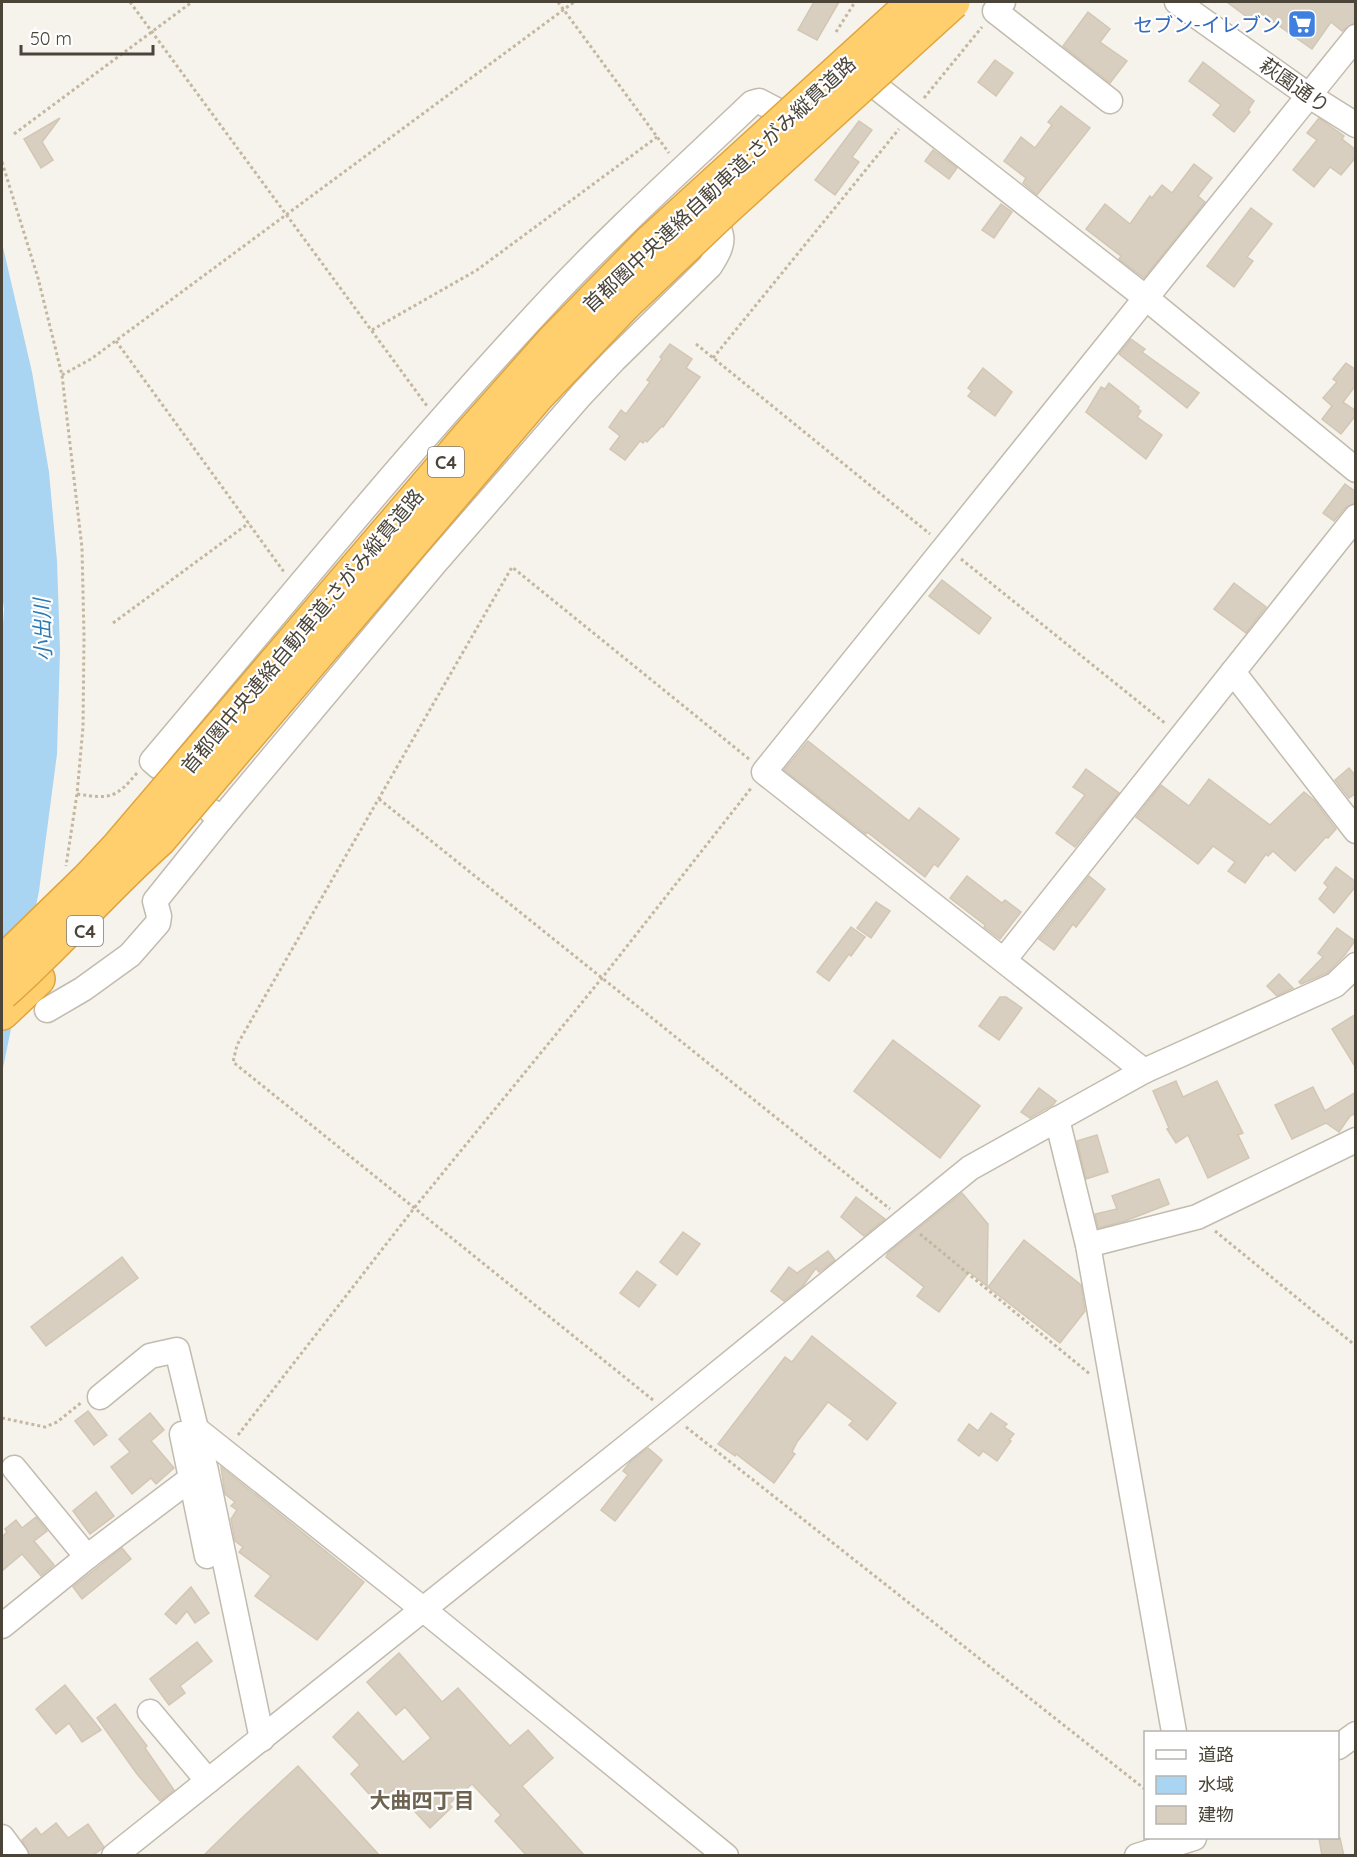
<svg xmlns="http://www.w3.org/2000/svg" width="1357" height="1857" font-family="Quicksand,'Noto Sans JP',sans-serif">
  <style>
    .water { fill: #a9d4f2 }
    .building { fill: #d8cfc1; stroke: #d3c7b4; stroke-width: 1.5 }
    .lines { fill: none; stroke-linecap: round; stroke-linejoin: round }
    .minor-casing { stroke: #c2bbae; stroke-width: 27 }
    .highway-casing { stroke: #e0a43c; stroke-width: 36 }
    .path { stroke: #c4b79f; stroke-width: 3; stroke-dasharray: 3 3; stroke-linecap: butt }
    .minor { stroke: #fff; stroke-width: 24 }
    .highway { stroke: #ffcf6e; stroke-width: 33 }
    .highway-bridge-casing { stroke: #e0a43c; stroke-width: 36; stroke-linecap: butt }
    .highway-bridge { stroke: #ffcf6e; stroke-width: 33 }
    .labels { text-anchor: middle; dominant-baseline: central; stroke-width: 4.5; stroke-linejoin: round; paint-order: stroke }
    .shield { fill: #fff; stroke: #817c74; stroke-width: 1.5 }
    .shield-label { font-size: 18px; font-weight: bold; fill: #4b4439 }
    .shop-label { font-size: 20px; fill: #366cbe; stroke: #fff; text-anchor: end }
    .street-label { font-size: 20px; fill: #4b4439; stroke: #fff }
    .water-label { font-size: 21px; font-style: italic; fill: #2e7ab2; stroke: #fff }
    .neighbourhood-label { font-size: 21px; font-weight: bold; fill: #6e6250; stroke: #fff }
  </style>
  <rect width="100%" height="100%" fill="#f6f3ec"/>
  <!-- water -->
  <path class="water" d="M2 243 32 372 49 472 57 561 60 650 57 754 39 891 2 1073V639L4 609 2 595Z"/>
  <!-- building -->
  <g class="building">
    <path d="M814 2H839L817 40 798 30Z"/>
    <path d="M1227 2H1356V22L1342 31 1331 22 1312 49 1262 14 1255 23Z"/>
    <path d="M1088 12 1110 29 1100 42 1127 61 1110 83 1063 46Z"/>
    <path d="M995 60 1013 73 996 96 978 82Z"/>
    <path d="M1203 62 1254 101 1248 110 1250 112 1234 132 1213 115 1221 105 1189 81Z"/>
    <path d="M1061 106 1090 128 1037 195 1023 183 1026 178 1004 161 1021 137 1035 148 1052 125 1048 122Z"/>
    <path d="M60 118 42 142 53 160 41 168 24 139Z"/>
    <path d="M1319 118 1344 136 1342 139 1356 150V157L1341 175 1330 167 1314 187 1293 170 1317 140 1307 133Z"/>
    <path d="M859 121 872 130 852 157 859 162 835 195 815 180Z"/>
    <path d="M933 150 957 168 949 179 925 161Z"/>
    <path d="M1194 164 1212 178 1198 196 1205 202 1144 278 1119 259 1121 256 1086 229 1105 204 1130 224 1150 196 1152 198 1162 185 1172 193Z"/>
    <path d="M1001 204 1012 212 994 238 982 230Z"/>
    <path d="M1251 208 1272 224 1247 257 1253 261 1234 287 1207 266Z"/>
    <path d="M1131 339 1145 349 1142 352 1199 393 1187 408 1119 354Z"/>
    <path d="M670 344 692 359 686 368 700 377 663 427 662 426 647 442 645 440 643 443 640 441 625 460 610 449 620 436 609 427 621 410 626 414 650 382 647 380 662 359 660 357Z"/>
    <path d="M1346 363 1356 370V385L1343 402 1356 411V415L1341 434 1322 419 1332 406 1323 398 1337 382 1333 379Z"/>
    <path d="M983 368 1012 392 995 416 968 396 972 391 968 388Z"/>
    <path d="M1109 383 1139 407 1138 409 1141 411 1137 417 1162 435 1146 459 1086 412 1101 387 1105 389Z"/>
    <path d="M1345 484 1356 492V503L1345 508 1334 521 1323 513Z"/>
    <path d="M942 580 991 618 979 634 929 596Z"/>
    <path d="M1234 583 1266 607 1246 633 1214 609Z"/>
    <path d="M808 741 909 821 919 808 959 839 938 867 934 864 925 877 867 832 866 834 784 770Z"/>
    <path d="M1349 768 1356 776V793L1349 798 1335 780Z"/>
    <path d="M1086 769 1119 793 1075 847 1056 833 1085 795 1073 787Z"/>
    <path d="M1209 779 1270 825 1304 792 1314 800 1336 829 1328 838 1326 837 1295 871 1273 851 1268 856 1266 854 1245 883 1228 871 1235 862 1213 846 1198 864 1136 817 1161 785 1189 806Z"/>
    <path d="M1336 867 1356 882V886L1334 913 1319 899 1328 887 1324 883Z"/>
    <path d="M967 876 1002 903 1005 900 1021 912 1000 939 984 927 985 925 950 898Z"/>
    <path d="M1089 876 1105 889 1076 927 1073 924 1054 950 1039 939Z"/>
    <path d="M876 902 890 911 871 938 857 928Z"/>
    <path d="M851 927 865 937 851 956 849 954 829 981 817 972Z"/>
    <path d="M1337 928 1355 941 1344 956 1327 973 1301 984 1299 982 1323 957 1318 953Z"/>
    <path d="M1279 974 1293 988 1277 996 1267 986Z"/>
    <path d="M1000 997H1006L1022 1008 999 1040 979 1026Z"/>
    <path d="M1356 1014V1068L1332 1029Z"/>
    <path d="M893 1040 980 1106 940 1158 854 1091Z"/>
    <path d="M1176 1081 1183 1097 1217 1081 1243 1133 1238 1135 1249 1158 1208 1178 1188 1135 1176 1143 1167 1129 1169 1128 1153 1091Z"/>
    <path d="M1313 1087 1325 1111 1356 1092V1113L1350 1116 1339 1132 1326 1123 1292 1139 1275 1105Z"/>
    <path d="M1039 1088 1056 1101 1053 1105 1030 1118 1021 1112Z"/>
    <path d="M1097 1135 1108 1172 1086 1179 1077 1141Z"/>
    <path d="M1159 1179 1169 1204 1125 1221 1098 1228 1095 1214 1117 1209 1112 1196Z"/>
    <path d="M962 1193 988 1224 987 1286 969 1272 939 1312 917 1296 924 1287 886 1257 888 1253Z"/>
    <path d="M856 1197 885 1219 864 1236 841 1217Z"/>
    <path d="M683 1232 700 1244 677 1275 660 1262Z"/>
    <path d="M1024 1240 1081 1285 1085 1311 1060 1343 988 1287Z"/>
    <path d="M828 1251 835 1260 819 1272 816 1268 803 1286 784 1301 771 1291 789 1267 797 1273Z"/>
    <path d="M122 1257 138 1278 46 1346 31 1327Z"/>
    <path d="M637 1271 656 1285 639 1307 620 1293Z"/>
    <path d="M812 1336 896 1403 867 1440 849 1425 853 1421 828 1402 797 1442 792 1452 795 1454 774 1483 736 1454 735 1456 718 1444 785 1357 792 1362Z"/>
    <path d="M88 1411 107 1435 94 1445 75 1421Z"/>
    <path d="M150 1413 164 1430 151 1441 174 1468 156 1484 151 1478 132 1494 111 1467 130 1452 119 1439Z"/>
    <path d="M991 1413 1007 1424 1004 1427 1014 1434 1009 1440 1011 1441 997 1461 983 1451 979 1456 958 1440 969 1424 978 1431Z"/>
    <path d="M648 1448 662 1460 615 1521 601 1510 628 1475 623 1471 630 1462Z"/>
    <path d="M221 1467 364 1582 317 1640 255 1596 271 1576 239 1552 243 1547 235 1541 231 1519 237 1510 231 1506 235 1502 225 1494Z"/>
    <path d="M96 1492 114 1516 90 1534 73 1511Z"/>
    <path d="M36 1517 47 1531 34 1541 54 1565 41 1576 22 1554 2 1571V1537L7 1532 5 1529 16 1520 22 1528Z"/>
    <path d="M122 1548 131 1559 82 1599 73 1587Z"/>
    <path d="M191 1587 209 1613 195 1623 187 1611 176 1624 165 1614Z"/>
    <path d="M197 1642 212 1661 180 1686 185 1693 169 1705 150 1679Z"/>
    <path d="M399 1653 442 1702 458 1688 510 1746 528 1730 553 1758 522 1786 585 1856H527L495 1821 501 1815 472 1784 449 1804 452 1807 430 1828 394 1789 378 1804 351 1774 360 1765 333 1737 358 1712 403 1762 431 1738 405 1707 396 1715 367 1682Z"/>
    <path d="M65 1685 101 1730 82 1742 69 1723 56 1734 36 1709Z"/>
    <path d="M115 1704 147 1746 145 1748 174 1790 160 1801 137 1774 97 1718Z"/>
    <path d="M298 1766 380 1856H203L245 1815Z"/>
    <path d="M56 1823 68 1838 88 1824 104 1847 92 1856H30L22 1840 36 1828 41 1835Z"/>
    <path d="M1319 1838H1340L1344 1856H1322Z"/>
  </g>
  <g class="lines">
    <!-- minor casing -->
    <g class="minor-casing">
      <g id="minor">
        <path d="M1003 2 995 11 1110 101"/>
        <path d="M1177 2 1308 95 1356 125"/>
        <path d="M861 75 1146 298 1356 470"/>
        <path d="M1233 672 1356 831"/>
        <path d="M159 767 152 761C284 605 413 445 553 296 616 229 685 167 752 103L759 101 782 113"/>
        <path d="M211 811 221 819 435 563 581 395 614 360 710 266C725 243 726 234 708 213"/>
        <path d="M1004 960 1356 517"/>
        <path d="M47 1010 83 989 130 955 158 923 159 916 155 901 221 819"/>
        <path d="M1144 1071 764 772 1356 37"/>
        <path d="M1057 1119 1088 1245 1174 1732"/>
        <path d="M1088 1245 1197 1217 1356 1140"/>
        <path d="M100 1397 150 1356 177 1350 206 1471 262 1739"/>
        <path d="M196 1429 424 1610 726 1856"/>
        <path d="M182 1434 207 1556"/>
        <path d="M14 1468 87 1557"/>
        <path d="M2 1626 87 1557 185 1483 202 1474"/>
        <path d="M150 1712 208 1781"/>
        <path d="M1338 1747 1356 1734"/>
        <path d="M2 1837 16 1856"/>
        <path d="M114 1856 669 1413 970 1168 1144 1071 1335 985 1356 965"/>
        <path d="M1137 1856 1194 1838"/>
      </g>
    </g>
    <!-- highway casing -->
    <g class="highway-casing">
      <path id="highway" d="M2 1013 38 979"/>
    </g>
    <!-- path -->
    <g class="path">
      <path d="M130 2 427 406"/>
      <path d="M558 2 669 153"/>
      <path d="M836 32 855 2"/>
      <path d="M924 98 982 27"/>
      <path d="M14 134 192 2"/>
      <path d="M2 162 38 278 62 375 82 548 84 636 83 727 77 794 66 866"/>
      <path d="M372 330 477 270 657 137"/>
      <path d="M116 341 284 572"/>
      <path d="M696 344 930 534"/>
      <path d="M713 358 899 129"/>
      <path d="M62 375 91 359 574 2"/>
      <path d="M961 559 1166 724"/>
      <path d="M113 623 249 523"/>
      <path d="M77 794C110 799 115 799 137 773"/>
      <path d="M379 799 890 1209"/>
      <path d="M1215 1231 1356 1346"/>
      <path d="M920 1234 1091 1375"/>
      <path d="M653 1400 233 1062 237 1045 512 567 749 759"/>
      <path d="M2 1418 45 1427 57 1422 82 1402"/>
      <path d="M686 1427 1146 1790"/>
      <path d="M238 1435 415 1207 602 978 752 787"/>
    </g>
    <!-- minor -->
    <use href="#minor" class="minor"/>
    <!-- highway -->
    <use href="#highway" class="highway"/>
    <!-- highway-bridge casing -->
    <g class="highway-bridge-casing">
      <g id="highway-bridge">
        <path d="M10 955 87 880 119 846 468 437 554 340 649 243 914 2"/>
        <path d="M2 993C57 945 104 889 159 840L538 395 624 305 724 210 953 2"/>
      </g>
    </g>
    <!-- highway-bridge -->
    <use href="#highway-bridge" class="highway-bridge"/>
  </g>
  <!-- icons -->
  <defs>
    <g id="supermarket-square" transform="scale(1.5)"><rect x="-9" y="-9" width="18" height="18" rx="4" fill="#3f7fe0" stroke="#fff"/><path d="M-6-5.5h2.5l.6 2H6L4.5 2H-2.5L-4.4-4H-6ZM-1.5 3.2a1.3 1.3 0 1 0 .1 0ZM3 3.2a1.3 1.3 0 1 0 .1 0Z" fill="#fff"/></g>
  </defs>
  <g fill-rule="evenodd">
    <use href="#supermarket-square" x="1302" y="24"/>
  </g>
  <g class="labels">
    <!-- shield labels -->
    <g class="shield">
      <rect x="428" y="447" width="36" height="30" rx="4.5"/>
      <rect x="67" y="916" width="36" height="30" rx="4.5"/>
    </g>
    <g class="shield-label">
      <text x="446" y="462">C4</text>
      <text x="85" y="931">C4</text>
    </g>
    <!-- shop labels -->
    <g class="shop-label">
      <text x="1281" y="24">セブン-イレブン</text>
    </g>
    <!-- street labels -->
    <g class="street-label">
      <text transform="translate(1295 85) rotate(35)">萩園通り</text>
      <text transform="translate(719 184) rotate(-43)">首都圏中央連絡自動車道;さがみ縦貫道路</text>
      <text transform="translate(302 631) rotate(-50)">首都圏中央連絡自動車道;さがみ縦貫道路</text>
    </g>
    <!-- water labels -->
    <g class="water-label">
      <text transform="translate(42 630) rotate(-92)">小出川</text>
    </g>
    <!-- neighbourhood labels -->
    <g class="neighbourhood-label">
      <text x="422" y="1800">大曲四丁目</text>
    </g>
  </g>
  <!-- border -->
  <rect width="1357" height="1857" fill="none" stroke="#4b4439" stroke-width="6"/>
  <!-- legend -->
  <rect x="1144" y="1731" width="195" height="108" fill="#ffffff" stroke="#b7b4b0" stroke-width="1.5"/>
  <rect x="1156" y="1750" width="30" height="9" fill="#ffffff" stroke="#b7b4b0" stroke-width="1.5"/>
  <text x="1198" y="1761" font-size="18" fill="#4b4439">道路</text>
  <rect x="1156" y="1776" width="30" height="18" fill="#a9d4f2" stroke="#b7b4b0" stroke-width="1.5"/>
  <text x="1198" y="1791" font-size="18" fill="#4b4439">水域</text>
  <rect x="1156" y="1806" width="30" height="18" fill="#d8cfc1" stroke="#b7b4b0" stroke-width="1.5"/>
  <text x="1198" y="1821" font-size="18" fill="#4b4439">建物</text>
  <!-- scale -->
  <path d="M21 45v9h132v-9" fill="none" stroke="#4b4439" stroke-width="3"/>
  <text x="30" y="45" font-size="18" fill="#4b4439" stroke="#ffffff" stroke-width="4.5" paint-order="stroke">50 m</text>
</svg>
